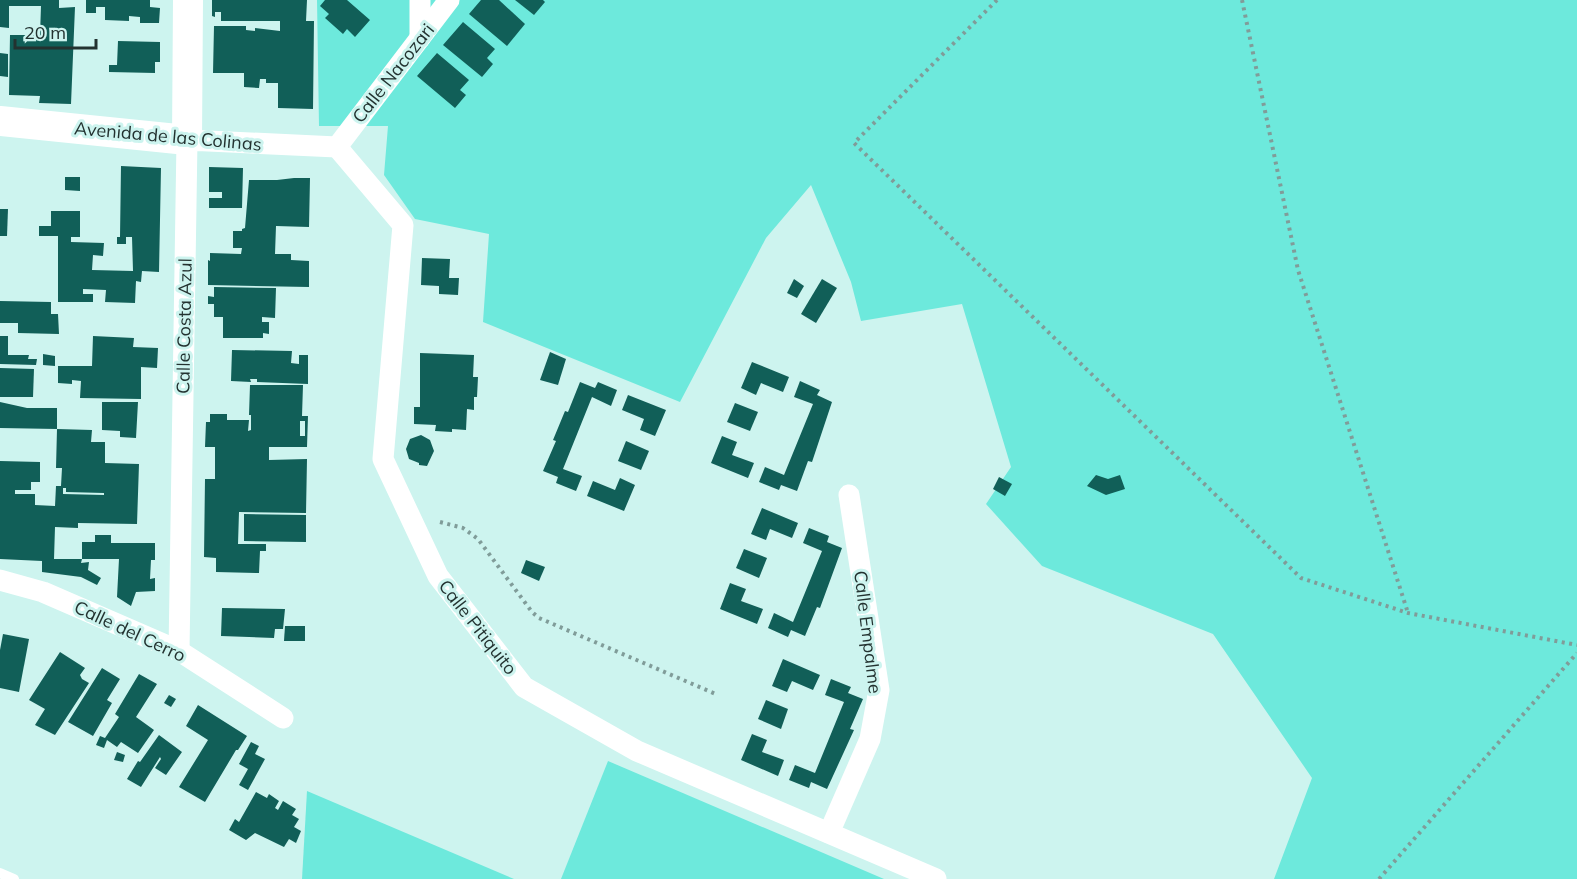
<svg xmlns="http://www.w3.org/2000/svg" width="1577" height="879" font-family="Mulish,sans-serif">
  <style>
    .green { fill: #6de9dc }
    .building { fill: #115f58; fill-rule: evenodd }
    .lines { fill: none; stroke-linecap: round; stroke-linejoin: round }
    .path { stroke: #809c99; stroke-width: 4; stroke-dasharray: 3 4.5; stroke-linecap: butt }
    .lane { stroke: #fff; stroke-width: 10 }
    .street { stroke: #fff; stroke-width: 21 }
    .secondary { stroke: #fff; stroke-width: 30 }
    .labels { text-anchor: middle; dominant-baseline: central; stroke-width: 6; stroke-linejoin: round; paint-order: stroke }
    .street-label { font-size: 18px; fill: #233230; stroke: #cdf4ef }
  </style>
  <rect width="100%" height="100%" fill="#cdf4ef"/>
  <!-- green -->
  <g class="green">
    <path d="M317 0H1577V879H1274L1312 778 1213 634 1042 566 986 504 1011 467 962 304 861 321 851 282 811 185 766 238 680 402 483 322 489 234 415 219 384 175 388 126H319Z"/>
    <path d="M608 761 884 879H561Z"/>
    <path d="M307 791 514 879H302Z"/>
  </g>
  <!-- building -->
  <g class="building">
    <path d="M0 0H59V8L75 7 71 104 39 103 40 96 9 95 10 35H40L41 6H9V28L0 27Z"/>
    <path d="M86 0H150V7L160 8 159 23H140V17L129 16V21L105 20V7H96V13H86Z"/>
    <path d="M212 0H307L306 21H314L313 109 278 108V83H266V79H260L259 88 244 87V73H213L214 26H246V30L255 31V28L280 31V21H221V12H215V17L212 16Z"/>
    <path d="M325 0H347L370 20 355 37 347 29 343 34 325 18 329 14 320 6Z"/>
    <path d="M481 0H499L525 24 507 46 469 14Z"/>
    <path d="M515 0H543L545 2 534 15Z"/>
    <path d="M463 22 495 49 487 58 493 64 482 77 443 45Z"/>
    <path d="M118 41 160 42V62H155V73L109 72V65H117Z"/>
    <path d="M0 53 8 54V77L0 76Z"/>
    <path d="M437 53 469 80 460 90 466 95 455 108 417 76Z"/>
    <path d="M121 166 161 168 159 272 142 271 141 282 136 281 135 303 105 302 106 290 83 289V294H93V302H58V236H39V226H51V211H80V237H71V242L104 243 103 256 93 255 92 270 133 271 132 237H126V244H117V237H120Z"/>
    <path d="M209 167 243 168 242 208H209V198H222V192H209Z"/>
    <path d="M65 177H80V191L65 190Z"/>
    <path d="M294 178H310L309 227 276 226 275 254H291V260L309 261V287L208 285V260L210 261V253L241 254 242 248H233V231H242V229L245 228 249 180H277Z"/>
    <path d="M0 209H8L7 236H0Z"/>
    <path d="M422 258 450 259 449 278H459L458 295 439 294V286L421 285Z"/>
    <path d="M794 279 804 286 797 298 787 293Z"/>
    <path d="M822 279 837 288 816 323 801 314Z"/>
    <path d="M214 287 276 288 275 318 262 317V322H269V334L263 333V338H223V317H214V304H208V296L214 297Z"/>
    <path d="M0 301 51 302V314H58L59 334 18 333V323H0Z"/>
    <path d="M0 336H8V355H29L28 359H37L36 365 0 364Z"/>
    <path d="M93 336 134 338 133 347 158 348 157 368 141 367V399L80 398 81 381 72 380V384L58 383V366H92Z"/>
    <path d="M232 350 292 351 291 363 299 364V355H308V384L257 382V379H250L251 382 231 381Z"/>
    <path d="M550 352 566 359 558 385 540 380Z"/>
    <path d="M420 353 474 355 473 377H478L477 397H474V410L467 409 466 430 452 429V432L435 431 436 425 414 424V407H420Z"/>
    <path d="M43 354 55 356V366L43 365Z"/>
    <path d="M752 362 789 377 783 392 761 383 756 395 741 388Z"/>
    <path d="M0 368 34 369 33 397H0Z"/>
    <path d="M800 381 820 390 817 395 832 402 812 462 808 461 797 491 781 485 779 490 759 482 765 467 784 475 813 404 794 397Z"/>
    <path d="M580 382 595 388 598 382 617 390 611 406 592 397 563 469 582 476 576 491 556 483 558 477 543 471 556 441 553 440 565 411 568 412Z"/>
    <path d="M250 385H303L302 416H308L307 447H269V460L307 459 306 513 239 512 238 544H266V551H260L259 573 216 572V558L204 557 205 479H215V447H205L206 422H210V414H227V420H249L248 431 251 430V415H249ZM300 421H305V436H300Z"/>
    <path d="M628 395 666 410 655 436 640 430 644 419 622 410Z"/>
    <path d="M0 402 27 408H57V429L0 428Z"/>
    <path d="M102 402H138L136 438 120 437V431L102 430Z"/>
    <path d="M735 403 758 412 750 431 727 422Z"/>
    <path d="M57 429 92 430 91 442H105V463L139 464 137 524 78 523V528L55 527 54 559H82V542H95V535H111V543H155V560H151L150 579 155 578V591L136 592 131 606 117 597 119 559H82L81 563 89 562 88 570 101 578 97 585 81 577 42 572V561L0 559V461L40 462V482H31V490H15V494H35V505L55 506 56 486H61L62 468H56ZM63 488H66V492L104 493V495L63 494Z"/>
    <path d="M421 435 430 440 434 451 427 466 419 465V463L409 459 406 449 410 439Z"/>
    <path d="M722 436 737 442 732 455 754 463 748 478 711 463Z"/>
    <path d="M626 441 649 451 641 470 618 461Z"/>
    <path d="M1096 475 1108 479 1120 475 1125 489 1106 495 1087 486Z"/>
    <path d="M999 477 1012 484 1005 496 993 489Z"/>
    <path d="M620 478 635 485 624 511 587 496 593 481 615 490Z"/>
    <path d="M762 508 798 523 792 538 770 529 766 540 751 534Z"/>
    <path d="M244 514 306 515V542L244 541Z"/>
    <path d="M809 528 829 536 827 542 842 548 820 608 817 607 805 636 791 630 788 637 768 628 774 613 793 622 822 551 803 543Z"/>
    <path d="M744 549 767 558 759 578 736 568Z"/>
    <path d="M526 560 545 567 539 581 521 573Z"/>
    <path d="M730 583 746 589 741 601 763 609 757 624 720 609Z"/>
    <path d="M222 608 285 609 283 629H275L274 638 221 636Z"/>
    <path d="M285 626H305V641H284Z"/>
    <path d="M3 634 29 639 19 692 0 688V650Z"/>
    <path d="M60 652 85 668 80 675 82 679 89 683 55 735 35 725 45 709 29 700Z"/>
    <path d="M783 659 820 675 813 690 792 681 787 692 772 686Z"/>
    <path d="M102 668 120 679 107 700 112 703 93 736 68 722Z"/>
    <path d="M139 674 157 684 136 717 154 730 138 753 121 742 117 747 107 740 104 748 96 745 100 736 105 738 119 717 115 714Z"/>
    <path d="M831 679 851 687 848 693 863 699 850 729 854 730 827 789 811 782 809 788 789 780 795 765 815 773 844 702 825 695Z"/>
    <path d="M169 695 176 699 171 707 164 703Z"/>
    <path d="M766 700 788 709 781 729 758 719Z"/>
    <path d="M198 705 247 736 238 750H236L205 802 179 787 208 740 186 726Z"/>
    <path d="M752 734 767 740 762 752 784 760 778 776 741 760Z"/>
    <path d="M159 735 182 752 166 775 155 768 161 759 160 757 141 787 127 779 138 761 140 762Z"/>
    <path d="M251 742 259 746 255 754 265 759 248 790 239 785 248 769 239 764Z"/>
    <path d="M117 752 125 755 123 762 114 760Z"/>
    <path d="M256 792 267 798 269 794 279 801 275 808 278 810 283 801 296 809 292 815 299 819 294 827 301 831 296 843 289 839 284 847 255 833 246 840 229 830 235 819 239 822Z"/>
  </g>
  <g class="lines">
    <!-- path -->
    <g class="path">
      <path d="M997 0 854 143 1301 578 1408 613 1577 645"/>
      <path d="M1242 0 1298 270 1408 613"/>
      <path d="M440 522 463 528 478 539 532 612 539 618 718 695"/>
      <path d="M1379 879 1577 653"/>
    </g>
    <!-- lane -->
    <path class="lane" d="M0 873 14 879"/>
    <!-- street -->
    <g class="street">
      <path d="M420 38V0"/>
      <path d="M337 147 403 225 383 459 438 576 524 687 637 751 936 879"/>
      <path d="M337 147 449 0"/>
      <path d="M0 580 43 592 179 651 283 718"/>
      <path d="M179 651 187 140 337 147"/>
      <path d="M829 833 870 739 879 690 849 495"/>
    </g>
    <!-- secondary -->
    <path class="secondary" d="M0 121 187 140 188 0"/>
  </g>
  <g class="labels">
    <!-- street labels -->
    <g class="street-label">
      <text transform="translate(393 73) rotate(-52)">Calle Nacozari</text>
      <text transform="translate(168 136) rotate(5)">Avenida de las Colinas</text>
      <text transform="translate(184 326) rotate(-89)">Calle Costa Azul</text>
      <text transform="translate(478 627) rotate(52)">Calle Pitiquito</text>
      <text transform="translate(130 631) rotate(25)">Calle del Cerro</text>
      <text transform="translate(868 632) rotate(83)">Calle Empalme</text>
    </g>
  </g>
  <!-- scale -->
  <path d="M15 39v9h81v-9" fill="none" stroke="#233230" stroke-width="3"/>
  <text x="24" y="39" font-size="18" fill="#233230" stroke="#cdf4ef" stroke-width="4.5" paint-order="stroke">20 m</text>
</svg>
